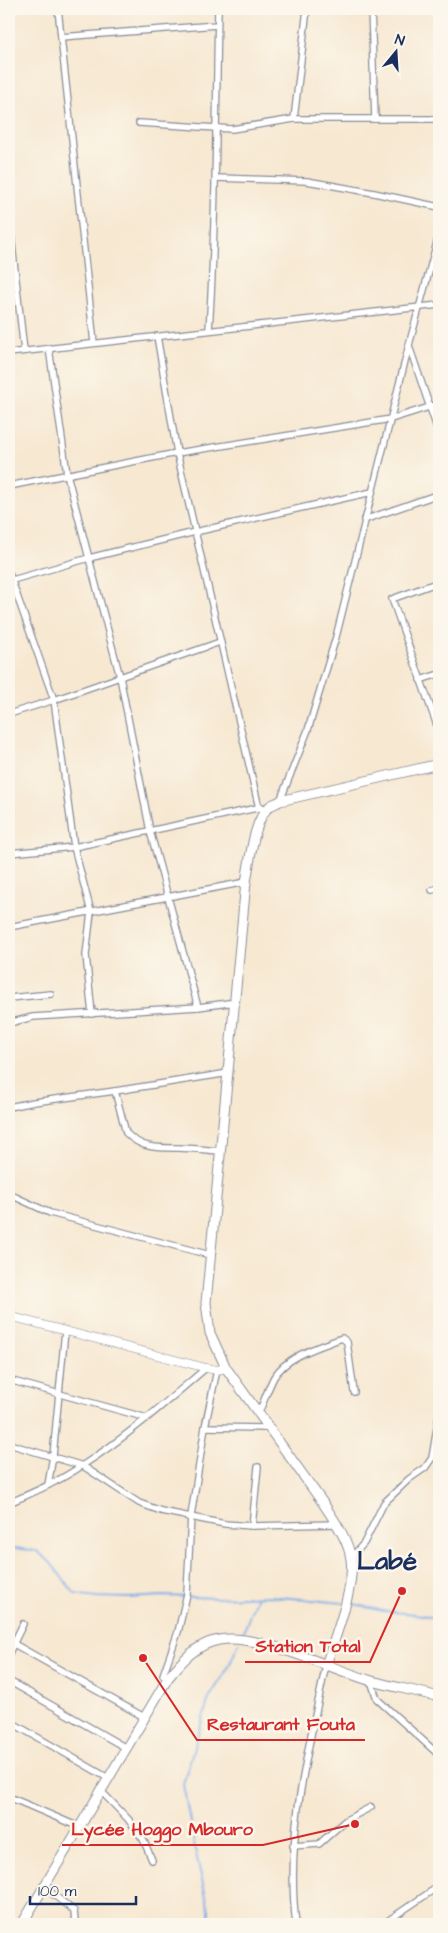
<svg xmlns="http://www.w3.org/2000/svg" width="448" height="1933" font-family="'Architects Daughter',sans-serif">
  <style>
    .lines { fill: none; stroke-linecap: round; stroke-linejoin: round }
    .stream { stroke: #7fafea; stroke-width: 2 }
    .street-casing { stroke: #898c98; stroke-width: 8 }
    .secondary-casing { stroke: #898c98; stroke-width: 9 }
    .primary-casing { stroke: #898c98; stroke-width: 11 }
    .street { stroke: #fff; stroke-width: 5.5 }
    .secondary { stroke: #fff; stroke-width: 8 }
    .primary { stroke: #fff; stroke-width: 9 }
    .labels { text-anchor: middle; dominant-baseline: central; stroke-width: 5; stroke-linejoin: round; paint-order: stroke }
    .town-label { font-size: 26px; font-weight: bold; fill: #1b2f5e; stroke: #fbf7ec }
    .leader { fill: none; stroke: #d62828; stroke-width: 2 }
    .callout-dot { fill: #d62828; stroke: #fbf7ec; stroke-width: 2 }
    .callout-label { font-size: 18px; text-anchor: middle; font-weight: bold; fill: #d62828; stroke: #fbf7ec; stroke-width: 5; stroke-linejoin: round; paint-order: stroke }
  </style>
  <rect width="100%" height="100%" fill="#fbf7ec"/>
  <filter id="ink" filterUnits="userSpaceOnUse"><feTurbulence type="fractalNoise" baseFrequency=".02" numOctaves="2"/><feDisplacementMap in="SourceGraphic" scale="10" xChannelSelector="R" yChannelSelector="G"/><feConvolveMatrix kernelMatrix="1 2 1 2 8 2 1 2 1" color-interpolation-filters="sRGB"/></filter>
  <filter id="wash" filterUnits="userSpaceOnUse"><feTurbulence type="fractalNoise" baseFrequency=".0096" numOctaves="4" result="noise"/><feDisplacementMap in="SourceGraphic" scale="20" xChannelSelector="R" yChannelSelector="G"/><feGaussianBlur stdDeviation="1.12" result="paint"/><feColorMatrix in="noise" values="0 0 0 0 0 0 0 0 0 0 0 0 0 0 0 0 0 1.4 0 .05"/><feComposite in="paint" operator="in"/></filter>
  <g filter="url(#wash)">
    <rect width="100%" height="100%" fill="#f7e8d1"/>
    <g class="lines">
      <!-- stream -->
      <g class="stream">
        <path d="M9 1551 14 1548 37 1551 50 1562 75 1594 96 1597 128 1598 163 1596 218 1598 270 1596 343 1603"/>
        <path d="M350 1603 383 1611 415 1614 439 1618"/>
        <path d="M242 1636 257 1596"/>
        <path d="M209 1924V1910L196 1854 183 1784 209 1698 228 1668 239 1643"/>
      </g>
    </g>
  </g>
  <g filter="url(#ink)">
    <g class="lines">
      <!-- street casing -->
      <g class="street-casing">
        <g id="street">
          <path d="M58 9 94 343"/>
          <path d="M371 9 375 119"/>
          <path d="M61 37 217 25"/>
          <path d="M294 119 307 9"/>
          <path d="M139 123 232 129 294 119H439"/>
          <path d="M216 178 307 181 374 193 439 207"/>
          <path d="M9 217 24 351"/>
          <path d="M209 330C216 223 216 116 218 9"/>
          <path d="M157 336 177 453 259 808"/>
          <path d="M409 346 439 434"/>
          <path d="M49 348 67 474 120 677 150 831 198 1007"/>
          <path d="M9 353 439 305"/>
          <path d="M9 486 177 453 391 419 439 404"/>
          <path d="M364 520 439 494"/>
          <path d="M9 573 54 700 74 847 91 912 86 955 92 1014"/>
          <path d="M9 581 89 558 195 532 372 492"/>
          <path d="M439 582 392 599 439 731"/>
          <path d="M420 680 439 674"/>
          <path d="M9 714 54 700 220 642"/>
          <path d="M280 801 308 730 336 637 409 345 439 235"/>
          <path d="M9 853 74 847 262 807"/>
          <path d="M432 890 439 888"/>
          <path d="M9 927 246 882"/>
          <path d="M9 998 51 994"/>
          <path d="M9 1023 33 1017 198 1007 236 1002"/>
          <path d="M115 1091 126 1133C142 1149 157 1148 177 1148 192 1148 206 1150 221 1151"/>
          <path d="M9 1107 34 1102 115 1091 229 1073"/>
          <path d="M9 1194 50 1213 210 1255"/>
          <path d="M9 1380 147 1418"/>
          <path d="M258 1414C264 1402 268 1388 274 1377 288 1355 319 1347 342 1338L347 1342 354 1392"/>
          <path d="M205 1427 268 1428"/>
          <path d="M9 1444 83 1466 139 1503 161 1511 225 1524 252 1526 336 1524"/>
          <path d="M48 1485 53 1456 65 1331"/>
          <path d="M9 1503C34 1492 60 1481 83 1465 127 1437 166 1402 206 1368"/>
          <path d="M252 1526 258 1467"/>
          <path d="M351 1558 364 1543 384 1503 409 1479 425 1468 432 1458 439 1416"/>
          <path d="M14 1644 144 1717"/>
          <path d="M9 1653 23 1624"/>
          <path d="M168 1678 163 1675 178 1632 187 1594 191 1516 205 1427 217 1370"/>
          <path d="M9 1681 126 1748"/>
          <path d="M371 1681 377 1699 439 1755"/>
          <path d="M9 1721 108 1778"/>
          <path d="M101 1791 128 1819 143 1839 152 1860"/>
          <path d="M9 1797 79 1827"/>
          <path d="M293 1846 319 1844 346 1820 371 1807"/>
          <path d="M44 1887 74 1911 75 1921 74 1924"/>
          <path d="M296 1924C285 1837 308 1750 326 1665"/>
          <path d="M383 1924 439 1886"/>
        </g>
      </g>
      <!-- secondary casing -->
      <g class="secondary-casing">
        <path id="secondary" d="M9 1316 206 1368 217 1370 226 1368"/>
      </g>
      <!-- primary casing -->
      <g class="primary-casing">
        <g id="primary">
          <path d="M326 1665C335 1637 355 1587 351 1559 348 1539 334 1520 323 1503L226 1368 210 1333 206 1303 246 882C250 862 253 819 270 806 273 804 277 803 280 801L439 764"/>
          <path d="M22 1924 168 1678C182 1661 196 1644 219 1640 257 1632 333 1670 372 1681 394 1687 417 1691 439 1697"/>
        </g>
      </g>
      <!-- street -->
      <use href="#street" class="street"/>
      <!-- secondary -->
      <use href="#secondary" class="secondary"/>
      <!-- primary -->
      <use href="#primary" class="primary"/>
    </g>
  </g>
  <g class="labels">
    <!-- town labels -->
    <g class="town-label">
      <text x="387" y="1561">Labé</text>
    </g>
  </g>
  <!-- callouts -->
  <path class="leader" d="M402 1591L370 1662H245M143 1658L197 1740H365M355 1824L263 1845H62"/>
  <g class="callout-dot">
    <circle cx="402" cy="1591" r="5"/>
    <circle cx="143" cy="1658" r="5"/>
    <circle cx="355" cy="1824" r="5"/>
  </g>
  <g class="callout-label">
    <text x="308" y="1652">Station Total</text>
    <text x="281" y="1730">Restaurant Fouta</text>
    <text x="162" y="1835">Lycée Hoggo Mbouro</text>
  </g>
  <!-- margin -->
  <rect width="448" height="1933" fill="none" stroke="#fbf7ec" stroke-width="30"/>
  <!-- north arrow -->
  <g transform="translate(396 52) rotate(18)" stroke="#fbf7ec" stroke-width="4" paint-order="stroke">
  <path d="M0-4L9 19L0 12L-9 19Z" fill="#1b2f5e"/>
  <text y="-8" font-size="14" font-weight="bold" text-anchor="middle" fill="#1b2f5e">N</text>
  </g>
  <!-- scale -->
  <path d="M30 1896v8h106v-8" fill="none" stroke="#1b2f5e" stroke-width="2.5"/>
  <text x="38" y="1896" font-size="15" fill="#1b2f5e" stroke="#fbf7ec" stroke-width="4" paint-order="stroke">100 m</text>
</svg>
